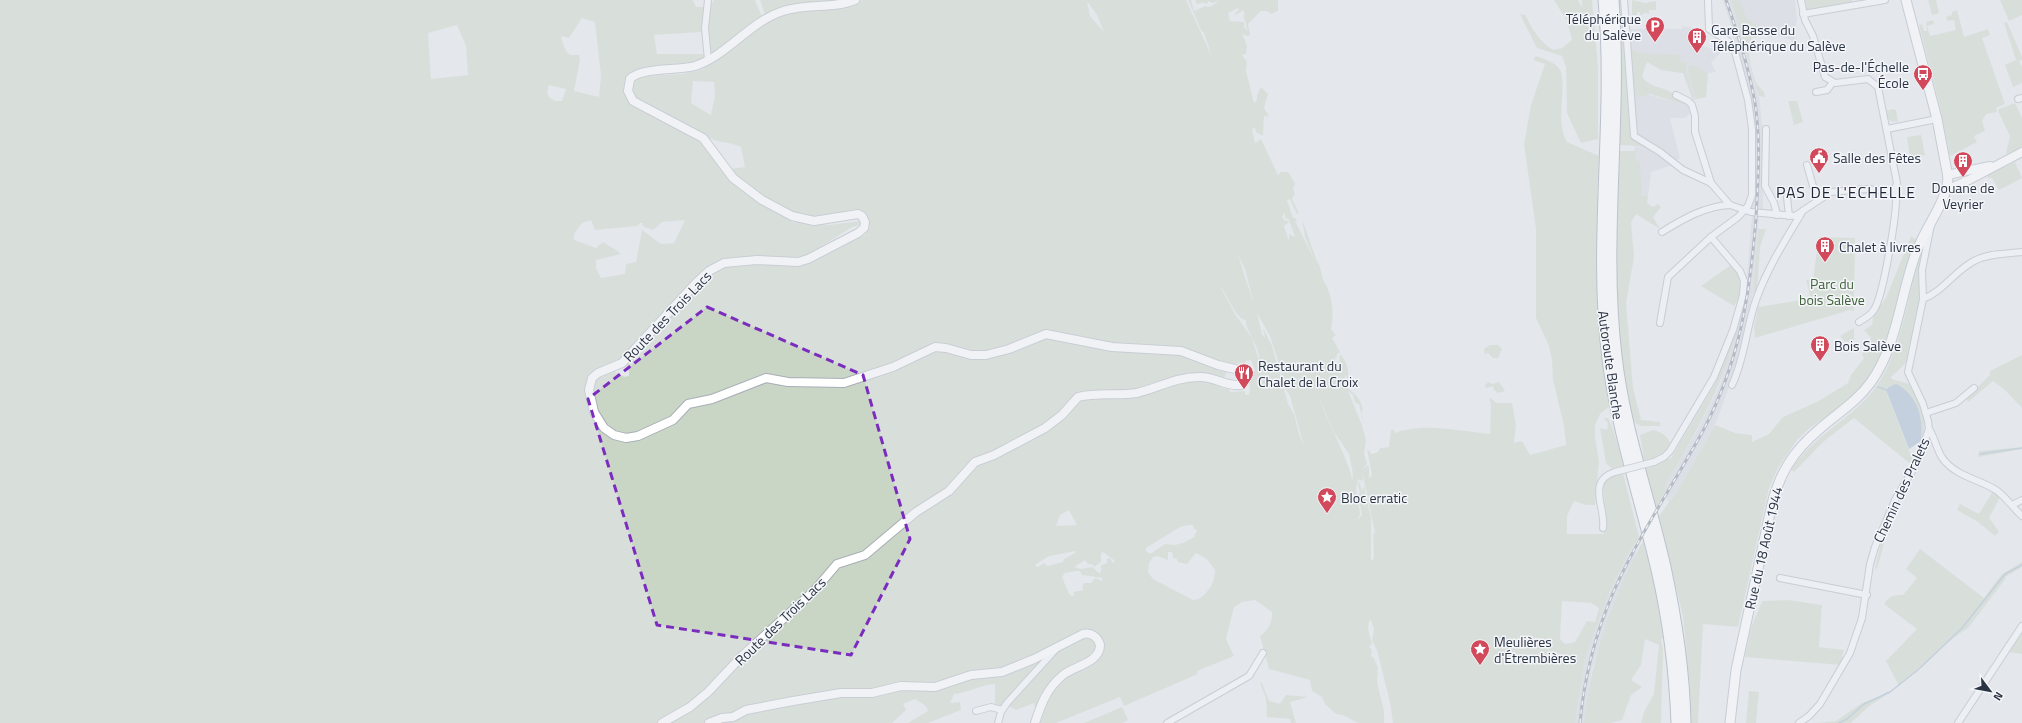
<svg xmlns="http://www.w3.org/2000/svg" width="2022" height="723" font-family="'Titillium Web',sans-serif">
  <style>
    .built { fill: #d2d6de }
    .green { fill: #c9d6c5; fill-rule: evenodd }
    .water { fill: #9fb4cc }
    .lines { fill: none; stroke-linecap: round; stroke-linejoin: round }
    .stream { stroke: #9fb4cc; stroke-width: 1.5 }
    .street-casing { stroke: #a9aeb7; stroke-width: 8 }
    .secondary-casing { stroke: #a9aeb7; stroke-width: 10 }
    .primary-casing { stroke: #a3abb8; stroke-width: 11 }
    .highway-casing { stroke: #8b94a3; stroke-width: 13 }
    .street { stroke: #f7f8fa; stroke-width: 6 }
    .secondary { stroke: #fff; stroke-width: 8 }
    .primary { stroke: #fff; stroke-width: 9 }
    .highway { stroke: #fff; stroke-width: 11 }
    .rail-casing { stroke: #7d8696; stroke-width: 3 }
    .rail { stroke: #f4f6f9; stroke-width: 1.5; stroke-dasharray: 4.5; stroke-linecap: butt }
    .street-bridge-casing { stroke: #a9aeb7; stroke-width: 8; stroke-linecap: butt }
    .street-bridge { stroke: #f7f8fa; stroke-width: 6 }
    .marked { fill: none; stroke: #7b2cbf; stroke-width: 3; stroke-dasharray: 8 5; stroke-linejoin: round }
    .labels { text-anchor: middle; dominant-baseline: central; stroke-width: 3; stroke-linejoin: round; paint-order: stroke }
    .poi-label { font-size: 14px; fill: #2b3445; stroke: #f4f6f9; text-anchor: start }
    .park-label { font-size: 14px; fill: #3f6138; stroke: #f4f6f9 }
    .street-label { font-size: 14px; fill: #2b3445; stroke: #f4f6f9 }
    .quarter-label { font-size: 16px; letter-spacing: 1px; fill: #1d2536; stroke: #f4f6f9 }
  </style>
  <rect width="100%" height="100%" fill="#e4e7ec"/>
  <!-- built -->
  <g class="built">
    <path d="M1723 0H1731L1759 96 1763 135V211L1751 208 1754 186 1746 89 1733 36 1734 35Z"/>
    <path d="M1740 0H1795L1797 21 1793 33 1799 44H1794L1791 40 1778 36 1768 38 1763 31 1747 18Z"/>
    <path d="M1682 26 1694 28 1691 42 1721 52 1711 63 1716 72 1708 73 1706 97 1693 100 1683 73 1660 70 1630 51 1628 29H1682Z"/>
    <path d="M1646 94 1688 106 1690 113 1685 118H1672L1670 119 1680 158 1669 166 1651 172 1648 196 1642 197 1636 161 1637 152 1634 151 1635 146 1656 152 1636 141V98Z"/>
    <path d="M1752 215H1759L1753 293 1739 359 1715 425 1679 488 1668 502 1665 486 1698 429 1719 387 1738 330 1746 292Z"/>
    <path d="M1634 548 1636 554 1613 605 1592 668 1584 723H1575L1585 659 1610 591 1628 555Z"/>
  </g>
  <!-- green -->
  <g class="green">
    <path d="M0 0H693L696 7H704L701 32 654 35 657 54H706L707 58 692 64 636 71C620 80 620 95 634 105L703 143 721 169 730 179 768 208 793 222 829 225 860 221V225L852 227 803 258 723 261 620 360 591 373 586 388 591 410 611 430C600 416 586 396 596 379L614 371 624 377 629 376V371L625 365 706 278 717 270 724 267 755 263 797 265 809 264 847 242 865 235 869 220 864 211 859 209C849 208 834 216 823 218 793 222 749 189 730 169L745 167 741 147C732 142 718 143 706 137 683 125 661 111 637 99L632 88 636 80 644 76 682 74 704 69V66L710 65 755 30 775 18 797 10 844 8 862 0H1186L1212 57 1204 33 1201 30 1188 0H1191L1194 11 1205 6 1210 7 1219 1 1212 3 1208 1V3L1205 4 1204 2 1197 4 1195 0H1278V11L1271 14 1267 11H1261L1248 24 1250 35 1246 36 1242 33 1247 46 1246 54 1242 55 1247 62 1246 71 1254 103 1257 100V95L1261 87 1268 94 1264 108 1268 114 1267 119 1266 115 1264 117 1263 136 1256 132 1255 128 1252 129 1255 143 1261 139 1278 175 1281 172H1288L1295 183 1293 189 1295 194 1292 199 1299 213 1297 214 1290 199 1287 200 1293 218H1295L1298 222 1295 221 1314 259 1305 237 1302 219 1316 259C1321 266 1321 274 1324 282 1325 284 1327 285 1327 287 1333 300 1334 315 1331 329L1336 335 1332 338 1340 352 1337 354 1336 359 1335 357 1334 373 1337 372 1338 362H1340L1339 356 1341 355C1346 361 1349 369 1348 376L1352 384 1345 375 1346 387C1355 394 1362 399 1363 412L1361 411 1364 427 1359 404 1355 403 1353 395 1348 391 1362 425 1366 440 1364 454 1367 463 1363 469 1368 465 1369 467V478L1372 475 1367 449 1372 454 1378 452 1380 448 1389 447 1391 430H1394L1395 433C1421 422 1462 431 1490 434L1491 404 1489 399 1491 398 1496 403H1512L1516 426 1514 443 1522 441 1530 455 1566 445 1564 426 1553 380 1552 360 1549 346 1536 318V229L1524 144 1531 105 1545 64 1533 60 1536 56C1544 59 1555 62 1560 70 1568 86 1554 119 1567 142L1599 156 1597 197 1599 199 1598 312 1610 406 1600 414 1595 425V437L1599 462 1595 505H1586L1574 501 1567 516V534H1603L1607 527 1603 486C1606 477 1614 475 1623 473L1639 537 1628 555 1610 591 1585 659 1575 723H1393L1390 702 1377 650 1372 641 1374 629 1371 620 1369 621 1368 629 1372 644 1369 647 1372 650 1371 656 1374 658 1378 668 1377 682 1384 711V723H1358L1343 715 1336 714 1325 704 1322 697 1312 691 1310 680 1269 669 1260 636C1268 630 1273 622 1272 612L1255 600 1242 602 1234 607 1226 639 1234 656 1197 671 1198 674 1124 706 1120 697 1056 723H1040L1051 691 1085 658C1059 671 1047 681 1035 709L1034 703 1016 710 1007 705 1001 707 995 705V684C981 684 969 693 954 694L950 703 960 702 961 710 928 723H908L928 711 926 706 915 699 903 704 906 710 892 723H0ZM1087 1 1097 15 1104 32 1090 16ZM1238 8 1239 10 1235 13 1236 15 1243 10 1245 14 1243 16C1246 21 1246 27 1248 31L1244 27V22L1230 21 1228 13ZM582 18 595 22 601 76 599 97 574 91 580 60 579 55H570L566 51 561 38 562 36 569 38ZM457 25 466 46 468 75 431 79 428 33ZM693 81 714 82 715 95 711 115 691 103ZM549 85 566 89 562 101H555L549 97 547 92ZM1284 213 1286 219 1288 218 1289 220 1295 237 1289 234V241L1284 226 1289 222 1284 220 1282 216ZM591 220 595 230 637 226 640 223H643L642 226 653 230 662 222 685 220 674 243 661 244 642 230 636 262 626 264 625 274 601 278 596 268V260L621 254 616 250 603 242 596 248 574 240V234L582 223ZM1238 255 1245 269 1254 305ZM1220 286C1228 295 1236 320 1246 320 1244 330 1261 346 1259 361L1252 338 1235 314ZM1257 313 1270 336 1282 372 1281 376 1285 382 1284 386 1290 396 1304 446 1299 434 1294 414 1288 404 1272 346 1263 328 1265 338 1262 334ZM1251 360 1255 370 1251 376 1249 395H1245V391L1230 392 1229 389 1221 388 1229 365 1240 363 1245 365 1246 361ZM1319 398 1334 432 1349 454 1353 474 1352 481C1353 469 1325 416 1319 398ZM1362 471 1375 533 1373 534 1374 558 1371 561V518L1364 486 1362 491 1359 481 1358 486 1360 492 1358 495 1362 515 1358 520 1360 514 1356 489 1358 479 1363 481ZM1069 510 1077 525 1056 526 1060 515ZM1188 525H1193L1194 529 1197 530 1194 537 1183 543 1175 545 1165 544 1150 554 1146 551V548L1180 527ZM1076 551 1075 553 1064 559 1063 562 1047 566 1044 563 1038 567 1035 565 1049 556ZM1103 552 1115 561 1113 563 1110 558 1107 559V563L1101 565V572L1099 573 1092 567 1081 569 1074 567 1085 560 1088 564H1092L1094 567 1101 562V553ZM1168 552H1172L1173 558 1177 559 1178 562 1187 564 1196 553 1207 559 1215 570C1216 581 1205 600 1193 600L1153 579 1148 572 1149 563 1153 557 1157 556 1168 560ZM1076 571H1080L1082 575 1103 578 1102 581 1095 578 1091 583H1084L1082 588 1084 590 1073 592 1075 595 1072 596 1069 594 1062 577 1065 573ZM1562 601 1591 603 1599 608 1595 622 1587 621 1575 642 1565 644 1560 639Z"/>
    <path d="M714 0H755L762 17 710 55C708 37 704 16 714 0Z"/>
    <path d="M760 0H838L799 3 765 15Z"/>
    <path d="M1554 0H1578L1582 7V0H1592L1598 66V139L1581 143 1567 113 1566 67 1562 56 1537 48 1520 14 1525 15C1533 30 1539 41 1553 50L1562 48 1572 40 1567 21Z"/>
    <path d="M1619 0H1621L1631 135 1636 141 1655 152 1639 146 1620 145 1621 93Z"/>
    <path d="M1632 0 1645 3 1656 1V10H1649V14L1644 12V14L1640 15V12H1637V15H1632Z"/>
    <path d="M1731 0H1740L1747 18 1763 31 1762 36 1752 38C1745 48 1752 73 1757 84 1760 89 1765 90 1765 97L1759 96Z"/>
    <path d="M1805 0H1852V5L1808 11 1806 9Z"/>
    <path d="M1928 0H1936L1939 13 1932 15Z"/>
    <path d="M2000 0H2022V15L2009 21Z"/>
    <path d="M1957 10 1964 37 1988 29 1990 35 1982 38 2005 104 1996 108 1997 112 1986 114 1982 121 1985 131 1974 136 1977 142 1950 156 1939 103 1919 25 1922 24 1924 31H1927L1926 22 1933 20 1934 24 1927 26 1930 36 1956 30 1954 20 1947 21 1946 17 1952 15V12Z"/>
    <path d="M2007 22 2022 57V60L2019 61 2022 67V83L2013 87 2005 65 2016 60 2004 23Z"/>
    <path d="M1632 50 1639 53 1681 55 1680 61 1687 63 1686 72 1694 96 1693 100 1683 73 1662 70 1647 62 1642 76C1649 88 1662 86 1672 93 1678 97 1682 101 1689 104L1688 106 1650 94 1636 98 1637 135 1629 53Z"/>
    <path d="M1689 65 1696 66 1708 73 1706 97 1696 99 1688 73Z"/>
    <path d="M1788 101H1797L1803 122 1794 125Z"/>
    <path d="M2015 103 2022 118V147L2007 154 2006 153 2010 136 1998 111 1999 109Z"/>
    <path d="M1893 109 1896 110 1898 122 1890 121 1887 118 1886 111Z"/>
    <path d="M1921 135 1925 155 1910 158 1907 137Z"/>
    <path d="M1620 151H1637L1636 160 1640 162 1642 196H1648L1647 203 1653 207 1658 204 1661 207 1653 217 1660 229 1636 214 1631 222 1634 257 1626 303 1633 388 1641 420 1660 422V426H1641L1635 423C1625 404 1624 378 1622 357 1614 289 1617 220 1620 151Z"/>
    <path d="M2015 162 2022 178 1999 190 1992 178H1987L1988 175Z"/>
    <path d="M1758 229H1766L1760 247 1757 292 1753 293Z"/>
    <path d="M1911 236 1917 240 1907 264 1886 345 1873 374 1852 399 1810 428 1797 440 1778 468 1769 488 1738 627 1703 624 1698 723H1691L1690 689 1683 617 1659 516 1679 488 1715 425 1735 433 1752 435V442L1769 434 1783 417 1817 402 1848 383 1851 375 1864 358 1862 354 1871 338 1864 330 1872 325 1873 316 1886 298Z"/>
    <path d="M1819 237 1855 238 1854 311 1850 310 1755 338 1754 327 1758 307 1809 299 1810 295 1806 280 1813 279Z"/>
    <path d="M1921 255H1922C1922 288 1921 325 1910 356 1906 364 1898 371 1891 377L1892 379 1909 384C1922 401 1927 420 1923 440L1921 441V421L1886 391 1914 463 1913 466 1854 418 1823 442 1794 472 1791 470C1813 436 1848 421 1872 392 1903 353 1905 300 1921 255Z"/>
    <path d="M1731 265C1742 277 1744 292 1734 306L1701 286Z"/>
    <path d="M1739 319H1741C1725 382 1697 431 1665 486L1666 490 1655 510 1644 467 1671 458 1716 382Z"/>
    <path d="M1854 328V340L1849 342 1844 341 1840 336Z"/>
    <path d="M1490 345H1498L1502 349 1498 358H1493L1488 353 1485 354 1484 349Z"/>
    <path d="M2022 355V408L2005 390 1993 381 1968 402 1966 398 1990 375V371Z"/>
    <path d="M1488 382 1492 384 1499 382 1505 391 1498 393 1494 390 1493 386 1486 388 1485 385Z"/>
    <path d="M1605 418H1608L1613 429 1624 467 1613 470 1606 463 1600 428 1607 430 1608 423 1604 419Z"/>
    <path d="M1653 430C1660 431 1670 437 1670 445 1664 456 1655 459 1644 462L1640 435Z"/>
    <path d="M2022 447V449L1978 457 1979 451Z"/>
    <path d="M1993 491 2000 497 1989 518 1999 532 1995 536 1978 522 1957 510 1960 504 1979 514Z"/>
    <path d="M1897 504 1899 506 1890 522 1877 569 1875 568 1882 538Z"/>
    <path d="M1643 541 1656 590 1663 638 1661 639 1663 649 1661 723H1641L1644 712 1654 694 1659 645 1645 639 1641 665 1631 680 1642 687 1631 695 1622 720 1611 723H1584C1591 658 1612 598 1643 541Z"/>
    <path d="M1920 549 1984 598 2001 575 2022 562V567L2005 577 2006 578 1968 628 1953 638 1899 686 1886 661 1917 629 1884 604C1889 596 1894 595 1903 595L1917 578 1906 569Z"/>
    <path d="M1788 600 1822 605 1819 647 1844 650 1842 656 1845 659 1841 665 1745 657 1751 628 1762 601Z"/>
    <path d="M2022 633V654L2009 652Z"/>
    <path d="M1260 683H1262L1269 701 1280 704 1286 695 1308 697 1290 702 1296 723H1291L1290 719 1267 717 1266 698Z"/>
    <path d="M1749 691 1759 692 1756 723H1746Z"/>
    <path d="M1888 691 1889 693 1868 707 1851 723H1817L1836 721 1862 703 1879 697Z"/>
    <path d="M1122 707 1128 720 1122 723H1084Z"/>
  </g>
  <!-- water -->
  <path class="water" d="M1896 384C1910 390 1920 407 1921 422 1922 428 1921 435 1921 441L1909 449 1886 390 1889 387Z"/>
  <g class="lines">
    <!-- stream -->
    <g class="stream">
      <path d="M1878 387 1886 390"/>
      <path d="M1980 454 2022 448"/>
      <path d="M1839 723 1847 719 1864 704 1890 692 1919 669 1962 628 2005 574 2022 565"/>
    </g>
    <!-- street casing -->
    <g class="street-casing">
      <g id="street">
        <path d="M1624 0 1634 136 1660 152 1683 170 1711 183 1730 205 1751 212 1795 216 1831 192 1865 189 1890 191 1895 189 1897 183 1878 87 1868 79 1835 83 1825 77 1813 36 1805 20 1801 0"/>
        <path d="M1803 14 1885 0"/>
        <path d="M708 60 705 28 708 0"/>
        <path d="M1816 92 1827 90 1833 82"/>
        <path d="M1676 95 1688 101 1692 105 1695 116V132L1711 183"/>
        <path d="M2018 99 2022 98"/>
        <path d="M1766 129 1765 186 1774 203 1777 215"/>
        <path d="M1887 129 1937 119"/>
        <path d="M1807 165 1817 200"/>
        <path d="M1787 197 1789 216"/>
        <path d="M1662 232C1683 219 1705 206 1730 205"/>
        <path d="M1923 299C1944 291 1956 269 1976 260 1990 253 2007 254 2022 252"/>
        <path d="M1859 322C1865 318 1872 315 1875 308 1883 294 1900 203 1895 189"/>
        <path d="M1660 323 1668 277 1711 237 1738 217 1748 206 1752 195V129L1748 100 1734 48 1728 41 1709 29 1708 0"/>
        <path d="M1732 385C1745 358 1746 328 1756 300 1767 269 1784 242 1801 214"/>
        <path d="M1926 413 1956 403 1974 388"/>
        <path d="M1929 429C1935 438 1937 451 1943 459 1957 477 1979 479 1996 490 2006 497 2013 508 2022 516"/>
        <path d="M1654 462 1664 457 1670 451 1714 377 1733 330 1743 295 1744 281 1740 271 1711 237"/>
        <path d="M2012 505 2022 500"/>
        <path d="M1603 528C1606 508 1586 481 1615 472"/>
        <path d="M1780 578 1867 595"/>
        <path d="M976 711 991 707 1002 710"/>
        <path d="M998 723 1001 712 1007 703 1056 649"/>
        <path d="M1167 723 1249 676 1263 653"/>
        <path d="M1799 723 1809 716 1820 704 1850 653 1862 618 1870 564 1875 547 1896 498 1917 463 1929 429 1928 421 1923 404 1908 372 1923 299 1922 270 1931 225"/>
        <path d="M1958 723 2022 626"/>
      </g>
    </g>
    <!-- secondary casing -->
    <g class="secondary-casing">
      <g id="secondary">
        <path d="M1947 175 1990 166"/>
        <path d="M1946 190 1969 180 2022 152"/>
        <path d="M662 723 690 707 708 692 742 656 814 591 837 564 865 555 916 512 949 491 975 462 994 455 1045 428 1062 415 1078 397C1097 392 1118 396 1137 393 1159 388 1174 377 1199 377 1214 376 1226 387 1241 385L1246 380 1245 375 1239 370 1218 365 1181 351 1112 347 1046 334 1009 349 986 355H971L946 348 935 347 893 367 844 383 788 382 766 378 712 399 688 404 673 420 638 436 626 438 614 435 604 428 594 412 589 390 592 378 598 373 622 363 696 283 709 271 724 263 757 260 798 262 808 259 858 233 864 228 865 222 862 216 858 214 814 221 792 216 762 200 733 178 703 138 633 101 628 91 630 79C641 67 678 71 695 66 728 55 749 22 783 11 806 3 834 9 855 0"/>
        <path d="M709 723 722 718 733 717 746 710 793 701 841 693H872L901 686 935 687 971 675 1002 672 1034 659 1083 634C1091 632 1098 637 1100 645 1100 663 1074 666 1063 675 1047 688 1041 704 1035 723"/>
      </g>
    </g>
    <!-- primary casing -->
    <g class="primary-casing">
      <path id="primary" d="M1730 723 1736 670 1772 504C1782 463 1802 442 1834 417 1848 406 1861 396 1871 382 1898 344 1900 295 1916 253 1924 230 1941 210 1947 187L1948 177 1937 119 1906 0"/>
    </g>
    <!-- highway casing -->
    <g class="highway-casing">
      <g id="highway">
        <path d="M1604 0C1615 120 1593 240 1608 359 1617 431 1641 500 1657 570 1669 621 1675 671 1677 723"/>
        <path d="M1613 0C1622 119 1602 238 1616 356 1624 428 1649 496 1665 567 1676 618 1684 670 1685 723"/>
      </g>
    </g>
    <!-- street -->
    <use href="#street" class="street"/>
    <!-- secondary -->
    <use href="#secondary" class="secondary"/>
    <!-- primary -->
    <use href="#primary" class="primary"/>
    <!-- highway -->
    <use href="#highway" class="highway"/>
    <!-- rail casing -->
    <g class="rail-casing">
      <path id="rail" d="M1580 723C1584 678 1595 635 1613 593 1638 536 1674 484 1704 429 1740 360 1750 294 1756 218 1758 180 1761 142 1755 103 1749 68 1738 34 1726 0"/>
    </g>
    <!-- rail -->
    <use href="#rail" class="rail"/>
    <!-- street-bridge casing -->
    <g class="street-bridge-casing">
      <path id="street-bridge" d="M1615 472 1654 462"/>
    </g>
    <!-- street-bridge -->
    <use href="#street-bridge" class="street-bridge"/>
  </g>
  <!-- marked area -->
  <path d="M0 0H2022V723H0ZM707 307 863 375 910 539 851 655 657 625 588 399Z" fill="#e4e7ec" fill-opacity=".55" fill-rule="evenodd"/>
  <path class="marked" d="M707 307 863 375 910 539 851 655 657 625 588 399Z"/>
  <!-- icons -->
  <defs>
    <g id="parking-pin" transform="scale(1)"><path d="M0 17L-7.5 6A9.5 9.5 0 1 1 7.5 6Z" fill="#d1495b" stroke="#f4f6f9"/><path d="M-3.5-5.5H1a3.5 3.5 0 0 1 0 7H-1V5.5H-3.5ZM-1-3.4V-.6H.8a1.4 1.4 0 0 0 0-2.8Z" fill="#fff"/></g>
    <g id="building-pin" transform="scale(1)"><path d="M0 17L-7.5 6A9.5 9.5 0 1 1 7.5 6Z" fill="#d1495b" stroke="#f4f6f9"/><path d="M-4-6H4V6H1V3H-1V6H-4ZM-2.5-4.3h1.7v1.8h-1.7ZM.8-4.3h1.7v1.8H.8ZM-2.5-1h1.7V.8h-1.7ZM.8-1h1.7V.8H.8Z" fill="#fff"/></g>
    <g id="bus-pin" transform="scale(1)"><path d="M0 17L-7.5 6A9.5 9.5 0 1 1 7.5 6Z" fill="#d1495b" stroke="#f4f6f9"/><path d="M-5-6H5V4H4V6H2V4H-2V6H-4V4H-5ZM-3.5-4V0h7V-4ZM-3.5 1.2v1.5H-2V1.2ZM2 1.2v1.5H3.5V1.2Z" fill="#fff"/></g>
    <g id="civic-pin" transform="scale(1)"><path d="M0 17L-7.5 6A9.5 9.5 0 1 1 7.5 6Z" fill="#d1495b" stroke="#f4f6f9"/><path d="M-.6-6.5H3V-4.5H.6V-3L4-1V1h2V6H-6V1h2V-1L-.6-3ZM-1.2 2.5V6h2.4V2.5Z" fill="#fff"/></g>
    <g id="restaurant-pin" transform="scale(1)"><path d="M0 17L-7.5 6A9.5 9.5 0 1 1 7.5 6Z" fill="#d1495b" stroke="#f4f6f9"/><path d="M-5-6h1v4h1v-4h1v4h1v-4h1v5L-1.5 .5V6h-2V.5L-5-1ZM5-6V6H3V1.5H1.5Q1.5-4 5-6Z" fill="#fff"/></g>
    <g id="sight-pin" transform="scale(1)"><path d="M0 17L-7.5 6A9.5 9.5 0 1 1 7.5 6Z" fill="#d1495b" stroke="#f4f6f9"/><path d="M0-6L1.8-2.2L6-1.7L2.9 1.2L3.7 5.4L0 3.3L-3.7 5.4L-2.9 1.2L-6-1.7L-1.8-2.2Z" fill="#fff"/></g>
  </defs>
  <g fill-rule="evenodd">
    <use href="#parking-pin" x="1655" y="26"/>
    <use href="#building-pin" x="1697" y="37"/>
    <use href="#bus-pin" x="1923" y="74"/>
    <use href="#civic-pin" x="1819" y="157"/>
    <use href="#building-pin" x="1963" y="161"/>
    <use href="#building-pin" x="1825" y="246"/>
    <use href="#building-pin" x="1820" y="345"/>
    <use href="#restaurant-pin" x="1244" y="373"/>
    <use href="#sight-pin" x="1327" y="497"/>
    <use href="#sight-pin" x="1480" y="649"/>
  </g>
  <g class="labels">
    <!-- poi labels -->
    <g class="poi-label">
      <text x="1641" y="18" text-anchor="end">Téléphérique<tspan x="1641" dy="16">du Salève</tspan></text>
      <text x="1711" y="29">Gare Basse du<tspan x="1711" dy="16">Téléphérique du Salève</tspan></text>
      <text x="1909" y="66" text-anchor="end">Pas-de-l'Échelle<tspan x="1909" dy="16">École</tspan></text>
      <text x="1833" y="157">Salle des Fêtes</text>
      <text x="1963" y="187" text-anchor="middle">Douane de<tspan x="1963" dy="16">Veyrier</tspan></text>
      <text x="1839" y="246">Chalet à livres</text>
      <text x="1834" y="345">Bois Salève</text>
      <text x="1258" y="365">Restaurant du<tspan x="1258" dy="16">Chalet de la Croix</tspan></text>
      <text x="1341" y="497">Bloc erratic</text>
      <text x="1494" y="641">Meulières<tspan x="1494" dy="16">d'Étrembières</tspan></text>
    </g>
    <!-- park labels -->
    <g class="park-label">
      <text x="1832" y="283">Parc du<tspan x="1832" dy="16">bois Salève</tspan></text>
    </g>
    <!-- street labels -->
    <g class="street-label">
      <text transform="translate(667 316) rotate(-46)">Route des Trois Lacs</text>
      <text transform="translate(1611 365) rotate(82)">Autoroute Blanche</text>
      <text transform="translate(1901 490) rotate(-65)">Chemin des Pralets</text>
      <text transform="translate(1763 548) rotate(-77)">Rue du 18 Août 1944</text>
      <text transform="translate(780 621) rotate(-44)">Route des Trois Lacs</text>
    </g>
    <!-- quarter labels -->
    <g class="quarter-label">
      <text x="1846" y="192">PAS DE L'ECHELLE</text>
    </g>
  </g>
  <!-- north arrow -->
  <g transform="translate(1990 691) rotate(122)" stroke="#f4f6f9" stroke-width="3" paint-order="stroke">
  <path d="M0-3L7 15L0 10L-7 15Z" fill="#2b3445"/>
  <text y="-6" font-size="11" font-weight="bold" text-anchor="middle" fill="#2b3445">N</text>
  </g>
</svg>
